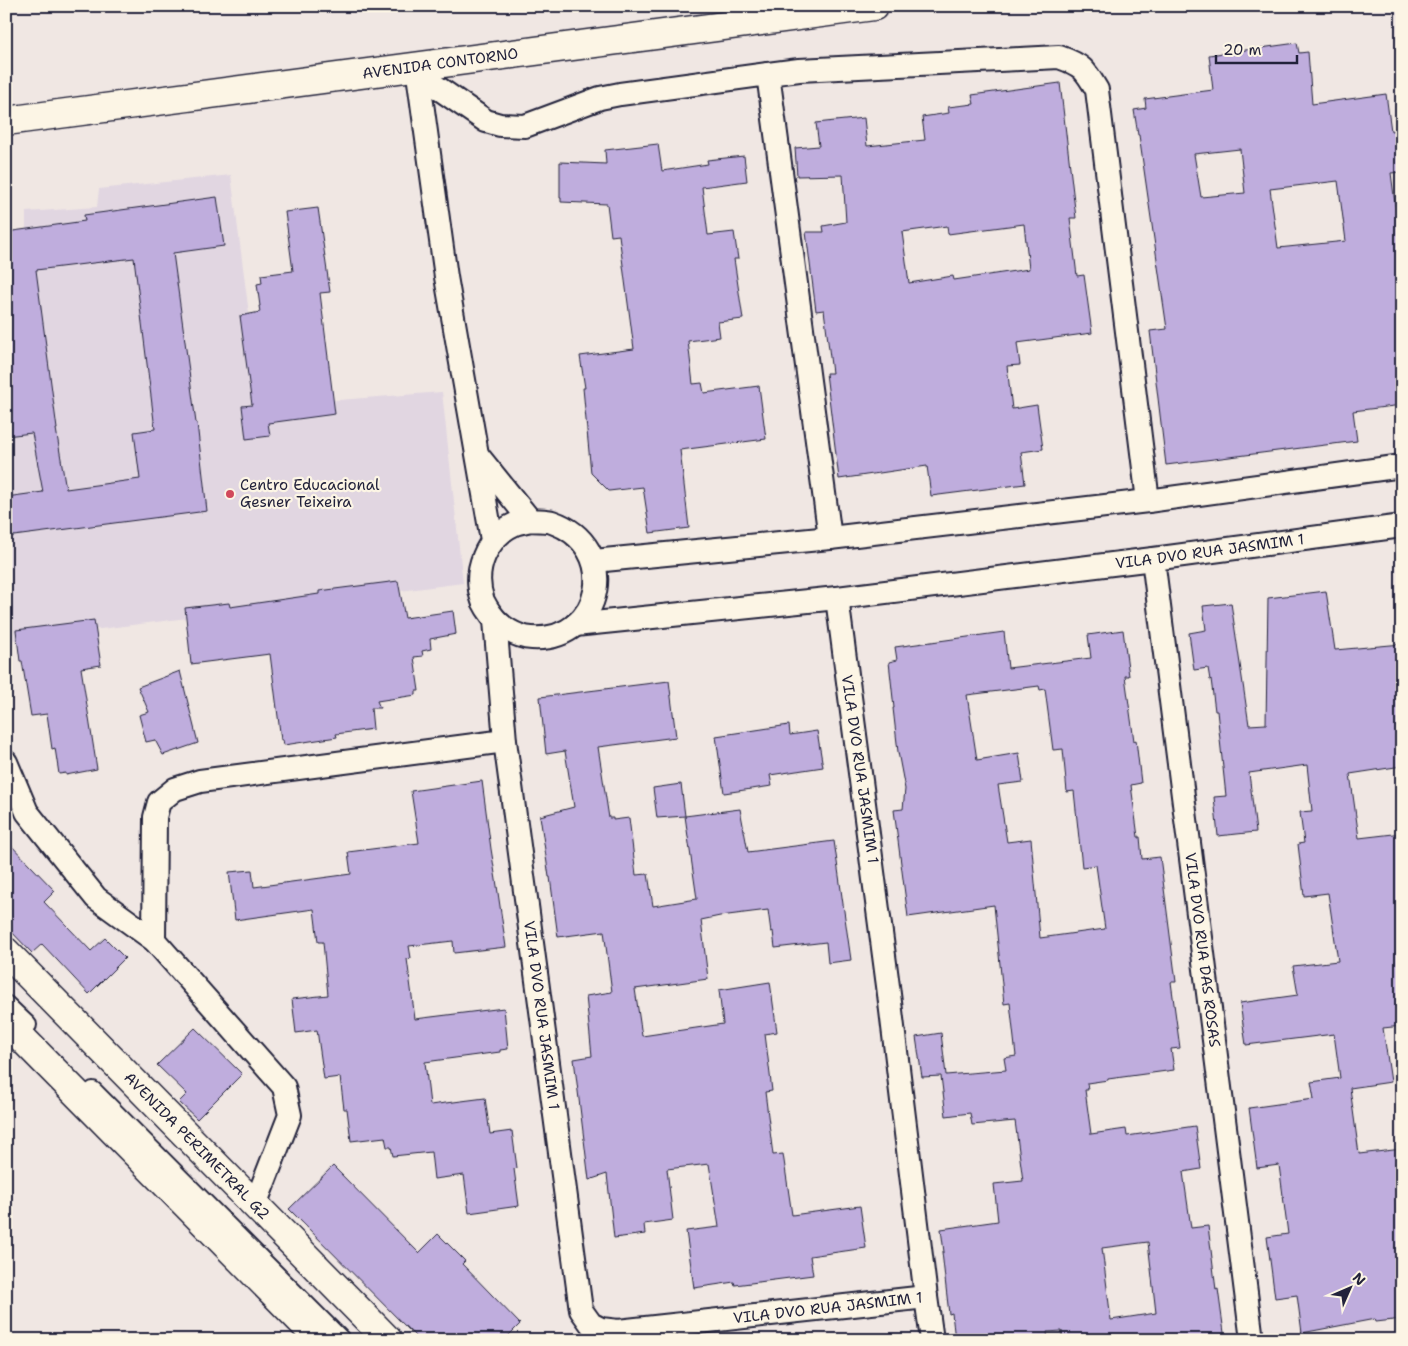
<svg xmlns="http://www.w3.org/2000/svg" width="1408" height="1346" font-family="'Shantell Sans',sans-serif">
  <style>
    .built { fill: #e1d6e1 }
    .building { fill: #bfaddd; stroke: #22223b; fill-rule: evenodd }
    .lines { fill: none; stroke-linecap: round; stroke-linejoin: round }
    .pedestrian-casing { stroke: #22223b; stroke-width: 20 }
    .minor-casing { stroke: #22223b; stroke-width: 26 }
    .tertiary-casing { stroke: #22223b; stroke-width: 31 }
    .secondary-casing { stroke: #22223b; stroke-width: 31 }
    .pedestrian { stroke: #fcf5e5; stroke-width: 16 }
    .minor { stroke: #fcf5e5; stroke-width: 22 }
    .tertiary { stroke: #fcf5e5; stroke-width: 28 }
    .secondary { stroke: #fcf5e5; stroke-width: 28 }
    .poi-dot { fill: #d1495b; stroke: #fcf5e5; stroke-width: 2 }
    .labels { text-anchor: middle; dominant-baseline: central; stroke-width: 4.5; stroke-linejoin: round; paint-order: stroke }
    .street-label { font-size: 15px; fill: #22223b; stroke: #fcf5e5 }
    .poi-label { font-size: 15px; fill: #22223b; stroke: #fcf5e5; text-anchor: start }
  </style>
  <rect width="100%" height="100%" fill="#f0e7e3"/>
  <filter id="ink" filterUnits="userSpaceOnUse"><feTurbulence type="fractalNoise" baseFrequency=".02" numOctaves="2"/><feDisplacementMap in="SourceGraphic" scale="10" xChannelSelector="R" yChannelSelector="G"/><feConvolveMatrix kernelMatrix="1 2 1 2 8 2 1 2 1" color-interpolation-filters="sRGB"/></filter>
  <g filter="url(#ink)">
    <!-- built -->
    <path class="built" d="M231 175 261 406 442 392 463 583 6 641V235L26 233V212L97 207 99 189Z"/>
    <!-- building -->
    <g class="building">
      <path d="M1297 43 1299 53 1308 52 1312 104 1386 94 1391 131 1402 129V172L1391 173 1402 257V405L1353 411 1357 441 1166 465 1150 331 1167 329 1139 135H1138L1134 110 1146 108 1145 99 1213 90 1209 55ZM1240 149 1245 193 1201 197 1194 154ZM1338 181 1346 241 1278 248 1270 189Z"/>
      <path d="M1060 83 1076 218H1070L1077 276 1084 275 1092 333 1017 343 1020 365 1007 366 1012 409 1037 405 1043 449 1021 452 1025 484 931 496 927 466 839 479 826 373H832L824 310 816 311 806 232H824L823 226 846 222 843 175 797 176 795 148 819 146 816 123 864 118 867 146 925 140 922 117 949 113 948 107 974 104 972 95ZM1024 224 1029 269 954 280 953 276 909 283 902 232 947 226 948 234Z"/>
      <path d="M658 144 662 171 708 164 707 160 744 156 747 181 702 187 708 235 734 232 738 259H734L743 319 718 322 720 337 688 341 693 384 702 383 704 393 759 386 766 439 680 450 689 528 650 533 643 487 609 491 591 473 583 388H585L580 356 634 349 619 235 611 236 607 204 561 202V198H560V162L606 164 605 150Z"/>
      <path d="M217 197 224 246 173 253 196 423H197L207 511 6 537V497L43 492 32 433 6 436V232L85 221 84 215ZM134 258 155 429 134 432 140 479 66 489 56 429H57L36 270Z"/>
      <path d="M318 208 330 292 320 293 335 414 268 423 270 436 246 439 242 406 252 405 240 316 260 312 259 306H260L257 284 262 283 261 275 293 271 285 212Z"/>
      <path d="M398 581 405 618 453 611 456 634 430 639 431 649 422 651 423 656 414 657 419 691H416V695L377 701 380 708H371L373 729 336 734 337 737 284 745 283 740H281L270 654 191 664 185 608 229 603 230 607 319 594V591Z"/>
      <path d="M1326 591 1335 650 1402 644V766L1350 774 1359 838 1402 833V1026L1383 1028 1391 1082 1350 1088 1359 1154 1402 1149V1319L1376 1322 1375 1319 1302 1333 1297 1295 1275 1298 1267 1237 1288 1234 1279 1165 1257 1168 1249 1108 1314 1099 1311 1082 1340 1078 1334 1034 1246 1045 1240 1003 1298 995 1293 966 1338 961 1328 893 1304 896 1298 844 1304 843 1300 812 1312 811 1307 765 1249 773 1256 832 1218 836 1214 797 1226 796 1217 711H1215L1211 679 1210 680 1208 668 1194 670 1189 633 1206 630 1203 606 1231 603 1249 725 1266 724 1268 598Z"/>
      <path d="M94 620 101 665 81 668 97 769 66 775V773L59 774 55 748 52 749 47 714 31 716 22 661H20L16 630Z"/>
      <path d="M1123 630 1129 676H1125L1134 741 1136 740 1141 783 1131 785 1138 837H1140L1142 859 1160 857 1176 982H1171L1180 1048 1171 1049 1174 1070 1108 1079V1080L1087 1083 1088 1090H1085L1091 1134 1126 1129 1127 1136 1195 1126 1201 1169 1183 1172 1191 1228 1208 1226 1216 1290 1218 1289 1225 1340H1062V1331L1047 1332 1048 1340H955L952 1313 949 1314 942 1252H944L941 1229 998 1221 994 1184 1023 1181 1015 1121 972 1125 970 1113 946 1116 941 1076 922 1077 916 1037 941 1033 946 1075 1006 1070 1004 1058 1016 1056 1010 1003 1004 1004 994 905 908 917 894 810 903 809 905 789 898 752 893 708H894L889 662 897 660 895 647 1004 632 1008 668 1091 658 1088 635ZM1039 686 1040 690 1045 689 1053 750 1063 749 1067 792 1074 791 1082 867 1096 865 1105 929 1040 938 1031 839 1007 842 998 785 1023 782 1019 753 977 760 967 695ZM1148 1242 1156 1313 1111 1320 1102 1248Z"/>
      <path d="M180 671 198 743 163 755 155 740 146 742 139 715 149 712 138 687Z"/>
      <path d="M669 681 676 737 598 747 609 818H613V820L629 818 636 875 648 874 653 906 697 899 685 816 740 809 748 852 834 841 851 960 828 963 826 942 775 948 773 931 771 932 768 910 720 916 701 920 708 979 635 989 642 1036 723 1024 719 990 770 982 777 1032 765 1034 772 1091 765 1092 773 1155 783 1154 792 1215 860 1206 866 1248 810 1256 813 1275 735 1285 734 1282 694 1288 686 1231 719 1227 709 1164 667 1169 673 1220 644 1224 645 1234 614 1238 607 1174 589 1180 574 1059 592 1056 586 996 612 992 604 931 558 937 550 877H549L540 816 574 807 565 751 546 754 540 697Z"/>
      <path d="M789 725 790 735 817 731 823 767 770 775 772 786 724 793 716 736Z"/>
      <path d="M482 781 491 849 497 886 506 947 454 953 453 941 409 946 411 958 407 959 415 1019 504 1008 508 1049 500 1050V1052L425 1062 430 1105 485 1098 490 1134 512 1131 517 1168 514 1169 519 1206 469 1213 464 1175 434 1179 431 1152 393 1156 391 1147H387L385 1137 351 1141 347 1109H344L340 1077 324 1079 317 1030 296 1033 292 999 328 995 323 942H318L314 909 235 920 229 872 252 870 254 887 351 874 348 852 419 843 411 791Z"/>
      <path d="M681 784 685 816 657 818 653 788Z"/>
      <path d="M6 840 55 891 44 902 91 951 105 938 125 958 89 994 42 944 32 953 6 926Z"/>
      <path d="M195 1028 242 1074 197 1119 179 1102 187 1094 157 1065Z"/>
      <path d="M333 1166 419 1253 438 1234 465 1261 462 1264 520 1324 504 1340H419L289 1209Z"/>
    </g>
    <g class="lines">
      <!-- pedestrian casing -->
      <g class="pedestrian-casing">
        <g id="pedestrian">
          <path d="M6 1004 28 1025"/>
          <path d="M93 1090 342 1340"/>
        </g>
      </g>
      <!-- minor casing -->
      <g class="minor-casing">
        <g id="minor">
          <path d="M415 67 418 74 446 277 492 540"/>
          <path d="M418 74 486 121 500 125 525 126 600 98 620 94 768 74"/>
          <path d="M479 457 530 520C537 521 546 520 552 522 622 546 604 642 532 638 516 637 500 627 491 614 488 610 485 605 483 601 472 571 486 537 515 524 520 522 525 522 530 520"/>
          <path d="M830 538 768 74 799 70 1059 57C1082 65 1085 69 1097 90L1148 501"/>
          <path id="s1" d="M1153 559 1252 1340"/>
          <path d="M594 561 830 538 1148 501 1402 466"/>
          <path id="s2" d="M495 620 505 741 581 1310 591 1324 601 1329 618 1331 926 1297 888 986 837 598"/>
          <path id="s3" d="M575 625 837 598 1153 559 1402 526"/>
          <path d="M6 762 27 812 96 898 154 940 284 1087 290 1115 255 1205"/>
          <path d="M154 940 155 817 159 802 175 789 200 781 505 741"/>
          <path d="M926 1297 932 1340"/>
        </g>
      </g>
      <!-- tertiary casing -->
      <g class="tertiary-casing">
        <g id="tertiary">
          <path id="s4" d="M6 952 388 1340"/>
          <path d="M6 1022 320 1340"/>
        </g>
      </g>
      <!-- secondary casing -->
      <g class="secondary-casing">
        <g id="secondary">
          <path id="s5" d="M6 121 874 6"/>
        </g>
      </g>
      <!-- pedestrian -->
      <use href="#pedestrian" class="pedestrian"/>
      <!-- minor -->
      <use href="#minor" class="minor"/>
      <!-- tertiary -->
      <use href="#tertiary" class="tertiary"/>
      <!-- secondary -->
      <use href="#secondary" class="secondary"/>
    </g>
  </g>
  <!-- markers -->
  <circle class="poi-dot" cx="230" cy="494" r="5"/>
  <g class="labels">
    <!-- street labels -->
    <g class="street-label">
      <text stroke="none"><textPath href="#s5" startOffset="438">AVENIDA CONTORNO</textPath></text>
      <text stroke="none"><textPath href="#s3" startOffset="639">VILA DVO RUA JASMIM 1</textPath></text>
      <text transform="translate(860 769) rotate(82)">VILA DVO RUA JASMIM 1</text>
      <text stroke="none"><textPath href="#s1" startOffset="394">VILA DVO RUA DAS ROSAS</textPath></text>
      <text stroke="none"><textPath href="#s2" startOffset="398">VILA DVO RUA JASMIM 1</textPath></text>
      <text stroke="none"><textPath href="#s4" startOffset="272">AVENIDA PERIMETRAL G2</textPath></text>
      <text stroke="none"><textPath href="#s2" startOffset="952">VILA DVO RUA JASMIM 1</textPath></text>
    </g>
    <!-- poi labels -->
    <g class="poi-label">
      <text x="240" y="485">Centro Educacional<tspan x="240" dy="17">Gesner Teixeira</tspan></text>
    </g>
  </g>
  <!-- margin -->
  <rect width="1408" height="1346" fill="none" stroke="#fcf5e5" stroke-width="25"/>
  <rect x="12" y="12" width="1383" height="1321" fill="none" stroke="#22223b" stroke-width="2" filter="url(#ink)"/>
  <!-- north arrow -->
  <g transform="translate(1350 1288) rotate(45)" stroke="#fcf5e5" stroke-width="4" paint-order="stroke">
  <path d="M0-4L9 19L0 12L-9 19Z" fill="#22223b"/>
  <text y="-8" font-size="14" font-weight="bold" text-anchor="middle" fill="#22223b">N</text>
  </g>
  <!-- scale -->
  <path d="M1216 55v8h81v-8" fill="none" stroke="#22223b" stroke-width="2.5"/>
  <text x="1223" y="55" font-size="15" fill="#22223b" stroke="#fcf5e5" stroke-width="4" paint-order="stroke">20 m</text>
</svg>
